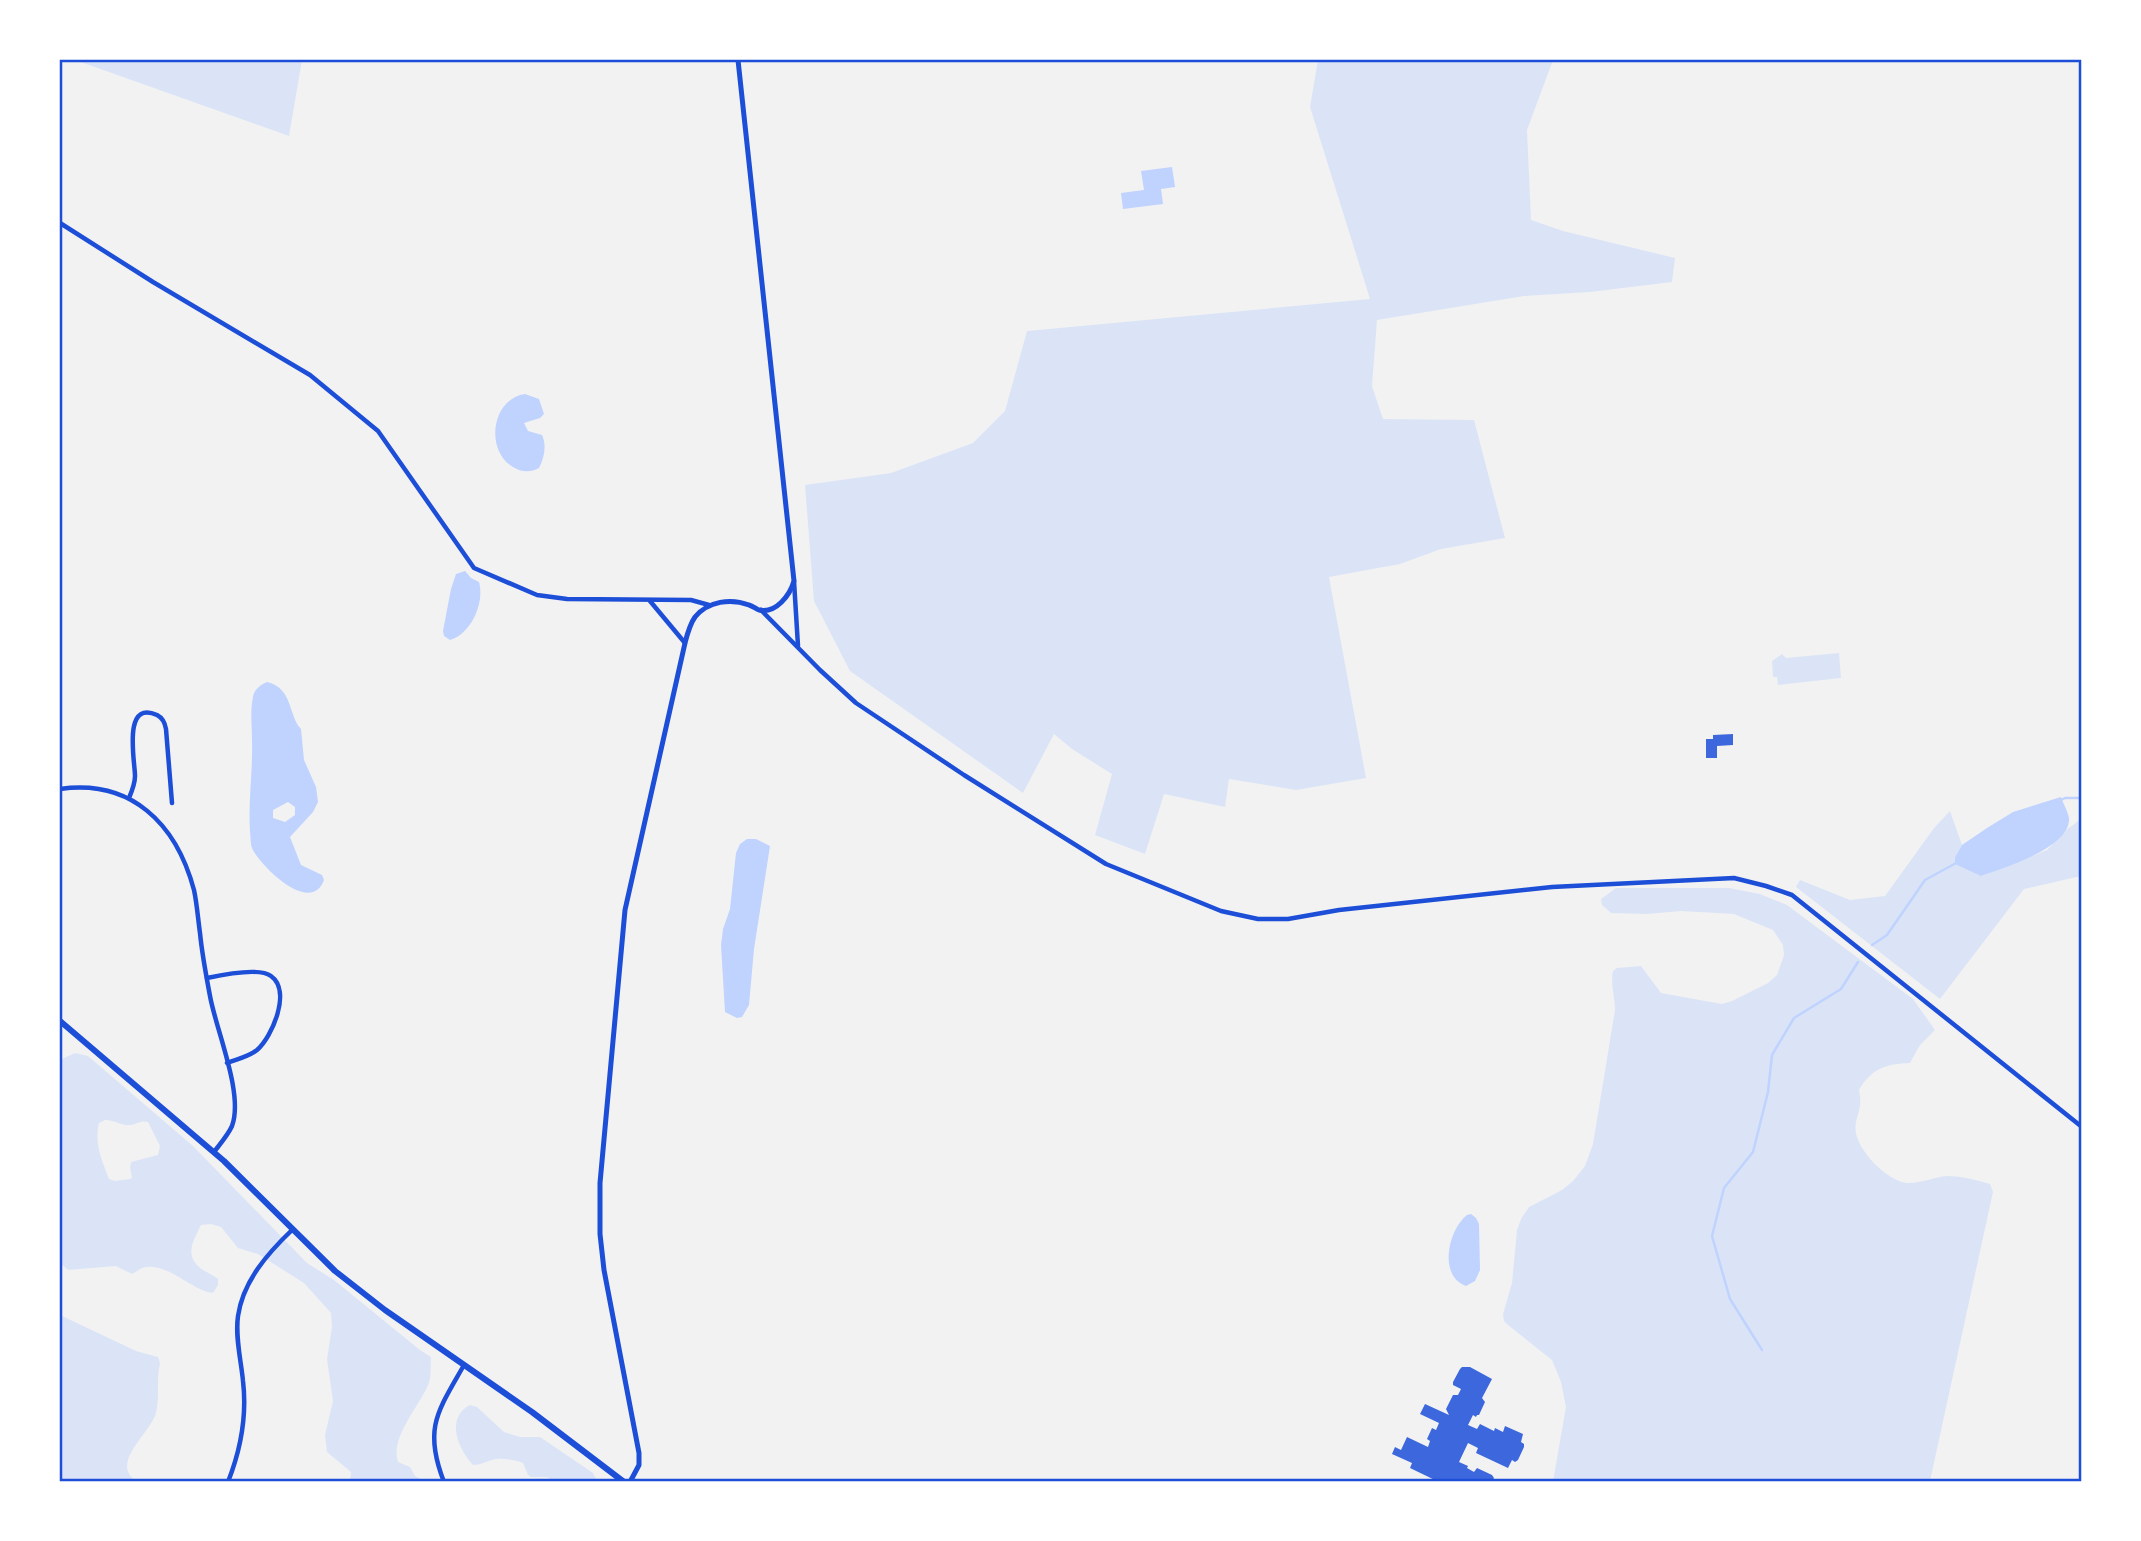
<svg xmlns="http://www.w3.org/2000/svg" width="2141" height="1541" font-family="'DejaVu Sans',sans-serif">
  <style>
    .green { fill: #dbe4f7; fill-rule: evenodd }
    .water { fill: #bfd3fe; fill-rule: evenodd }
    .lines { fill: none; stroke-linecap: round; stroke-linejoin: round }
    .stream { stroke: #bfd3fe; stroke-width: 2.5 }
    .building { fill: #3d67dc }
    .minor { stroke: #1d4ed8; stroke-width: 4.5 }
    .tertiary { stroke: #1d4ed8; stroke-width: 5 }
    .secondary { stroke: #1d4ed8; stroke-width: 6 }
    .neatline { fill: none; stroke: #1d4ed8; stroke-width: 2.5 }
  </style>
  <rect width="100%" height="100%" fill="#f2f2f2"/>
  <!-- green -->
  <g class="green">
    <path d="M75 60H302L289 136Z"/>
    <path d="M1318 60H1553L1527 130 1531 220 1563 231 1675 258 1672 282 1590 292 1524 296 1377 320 1372 386 1383 419 1474 420 1505 538 1441 549 1400 564 1329 577 1366 778 1296 790 1229 779 1225 807 1164 794 1145 854 1095 835 1112 774 1072 749 1054 734 1023 793 850 671 814 601 805 485 891 473 973 443 1005 411 1027 331 1370 299 1310 107Z"/>
    <path d="M1839 653 1841 678 1778 685 1777 677H1773L1772 661 1782 654 1786 658Z"/>
    <path d="M1950 811 1962 845 1955 857 1981 876 2047 850 2065 831 2081 819V876L2024 889 1940 999 1796 887 1800 880 1850 900 1885 896 1934 828Z"/>
    <path d="M1616 888H1729L1760 894 1787 905 1913 999 1935 1030 1920 1045 1910 1063C1886 1064 1872 1068 1859 1090 1864 1111 1853 1118 1856 1133 1859 1152 1889 1183 1909 1183 1922 1183 1934 1177 1947 1176 1962 1176 1976 1180 1990 1184L1993 1192 1930 1481H1553L1566 1407 1561 1382 1552 1360 1508 1325 1504 1321 1503 1314 1512 1283 1517 1230 1521 1219 1529 1207 1562 1190 1573 1181 1585 1166 1593 1144 1615 1010C1615 998 1610 982 1613 971L1617 968 1641 966 1661 993 1722 1004 1732 1001 1768 983 1777 975 1784 955 1783 945 1773 930 1734 914 1681 911 1647 914 1611 913 1602 905 1601 899Z"/>
    <path d="M75 1053 88 1056 193 1146 307 1263 334 1280 420 1350 431 1357C430 1367 432 1376 428 1385 419 1407 390 1437 398 1462L410 1467 415 1476 424 1481H350L351 1472 327 1452 325 1435 333 1401 327 1359 332 1327 331 1313 304 1283 258 1254 238 1248 221 1227 211 1224 201 1225C193 1242 183 1256 203 1270 208 1273 213 1275 218 1279V1285L213 1293C192 1291 165 1260 142 1268 138 1270 136 1272 132 1274L116 1266 68 1270 60 1263V1060ZM105 1120C114 1120 122 1126 130 1125 138 1124 140 1120 148 1122L160 1146 158 1155 131 1162 130 1168 132 1178 130 1179 115 1181 109 1179C102 1161 94 1143 99 1123Z"/>
    <path d="M60 1315 136 1351 158 1357 160 1363C156 1379 160 1396 156 1413 150 1434 110 1462 136 1481H60Z"/>
    <path d="M470 1405 477 1407 504 1432 520 1437H540L593 1473 597 1481H553L547 1477H531L528 1475 523 1463C514 1460 500 1457 492 1460 484 1462 481 1465 473 1465 458 1449 445 1418 470 1405Z"/>
  </g>
  <!-- water -->
  <g class="water">
    <path d="M1172 167 1175 187 1161 189 1163 204 1123 209 1121 193 1144 190 1141 171Z"/>
    <path d="M525 394 539 399 544 414 540 418 524 423 528 431 542 435C547 446 544 458 539 468 530 473 521 472 513 467 485 451 491 399 525 394Z"/>
    <path d="M465 571 471 578 479 582C485 603 471 634 450 640L444 636 443 631 451 589 456 574Z"/>
    <path d="M267 682C293 688 288 715 301 729L304 760 316 787 318 802 313 812 290 837 301 865 322 875 324 880C311 916 260 866 252 848 250 843 251 837 250 832 248 801 253 771 252 740 252 726 250 711 253 697 254 690 260 685 267 682ZM288 802 295 807V815L285 822 273 818V810Z"/>
    <path d="M2061 797C2063 803 2068 812 2069 818 2071 848 2003 868 1981 876L1955 864V857L1962 845 1987 828 2013 812Z"/>
    <path d="M747 839H756L770 846 754 949 749 1005 742 1017 737 1018 725 1012 721 945 723 929 730 909 736 853 740 844Z"/>
    <path d="M1467 1215 1471 1214 1476 1218 1479 1224 1480 1270 1475 1281 1466 1286C1438 1276 1448 1230 1467 1215Z"/>
  </g>
  <g class="lines">
    <!-- stream -->
    <g class="stream">
      <path d="M2059 801 2065 798H2082"/>
      <path d="M1872 945 1887 935 1925 880 1958 862"/>
      <path d="M1762 1350 1730 1299 1712 1236 1724 1188 1753 1152 1768 1092 1772 1055 1794 1018 1841 989 1858 962"/>
    </g>
  </g>
  <!-- building -->
  <g class="building">
    <path d="M1733 734V745L1717 746V758H1706V739H1713V735Z"/>
    <path d="M1462 1367H1470L1492 1379 1482 1398 1485 1402 1479 1415H1477L1476 1417 1473 1415 1468 1425 1477 1429 1480 1424 1494 1431 1495 1428 1503 1432 1505 1426 1523 1434 1521 1442 1524 1444V1447L1518 1460 1515 1462 1512 1460 1508 1468 1476 1453 1478 1448 1468 1443 1459 1462 1468 1466 1467 1468 1474 1472 1477 1468 1492 1475 1494 1478 1492 1482H1439L1410 1468 1412 1463 1392 1454 1395 1447 1401 1450 1407 1437 1428 1447 1430 1441 1427 1439 1432 1428 1436 1430 1439 1423 1420 1414 1425 1404 1449 1415 1446 1409 1453 1395H1458L1461 1389 1453 1385V1382L1460 1369Z"/>
  </g>
  <g class="lines">
    <!-- minor -->
    <g class="minor">
      <path d="M60 223 153 282 310 375 378 431 474 568 537 595 567 599 691 600 709 605"/>
      <path d="M794 581 798 646"/>
      <path d="M650 601 685 643"/>
      <path d="M761 610 820 670 856 703 964 775 1106 864 1221 911 1258 919H1288L1339 910 1552 887 1734 878 1766 886 1792 895 2082 1127"/>
      <path d="M60 789C131 779 176 823 194 890 197 904 198 919 200 933 202 954 206 975 210 996 216 1030 244 1094 232 1126 228 1135 220 1144 214 1152"/>
      <path d="M129 798C132 791 135 784 135 776 135 762 122 699 157 715 163 718 165 723 166 729L172 803"/>
      <path d="M207 978C221 975 259 967 271 976 292 991 272 1037 257 1050 248 1057 237 1059 227 1063"/>
      <path d="M228 1482C241 1449 247 1415 243 1381 241 1360 235 1337 238 1316 243 1281 268 1253 292 1230"/>
      <path d="M444 1482C423 1428 438 1411 464 1365"/>
    </g>
    <!-- tertiary -->
    <path class="tertiary" d="M630 1482 639 1465V1453L604 1270 600 1234V1183L625 910 685 643C687 635 690 624 695 617 708 601 731 598 749 605 753 606 756 609 759 610 776 614 790 595 794 581L738 60"/>
    <!-- secondary -->
    <path class="secondary" d="M60 1021 224 1161 335 1271 385 1310 532 1412 624 1482"/>
  </g>
  <!-- border -->
  <rect width="2141" height="1541" fill="none" stroke="#ffffff" stroke-width="122"/>
  <rect x="61" y="61" width="2019" height="1419" class="neatline"/>
</svg>
